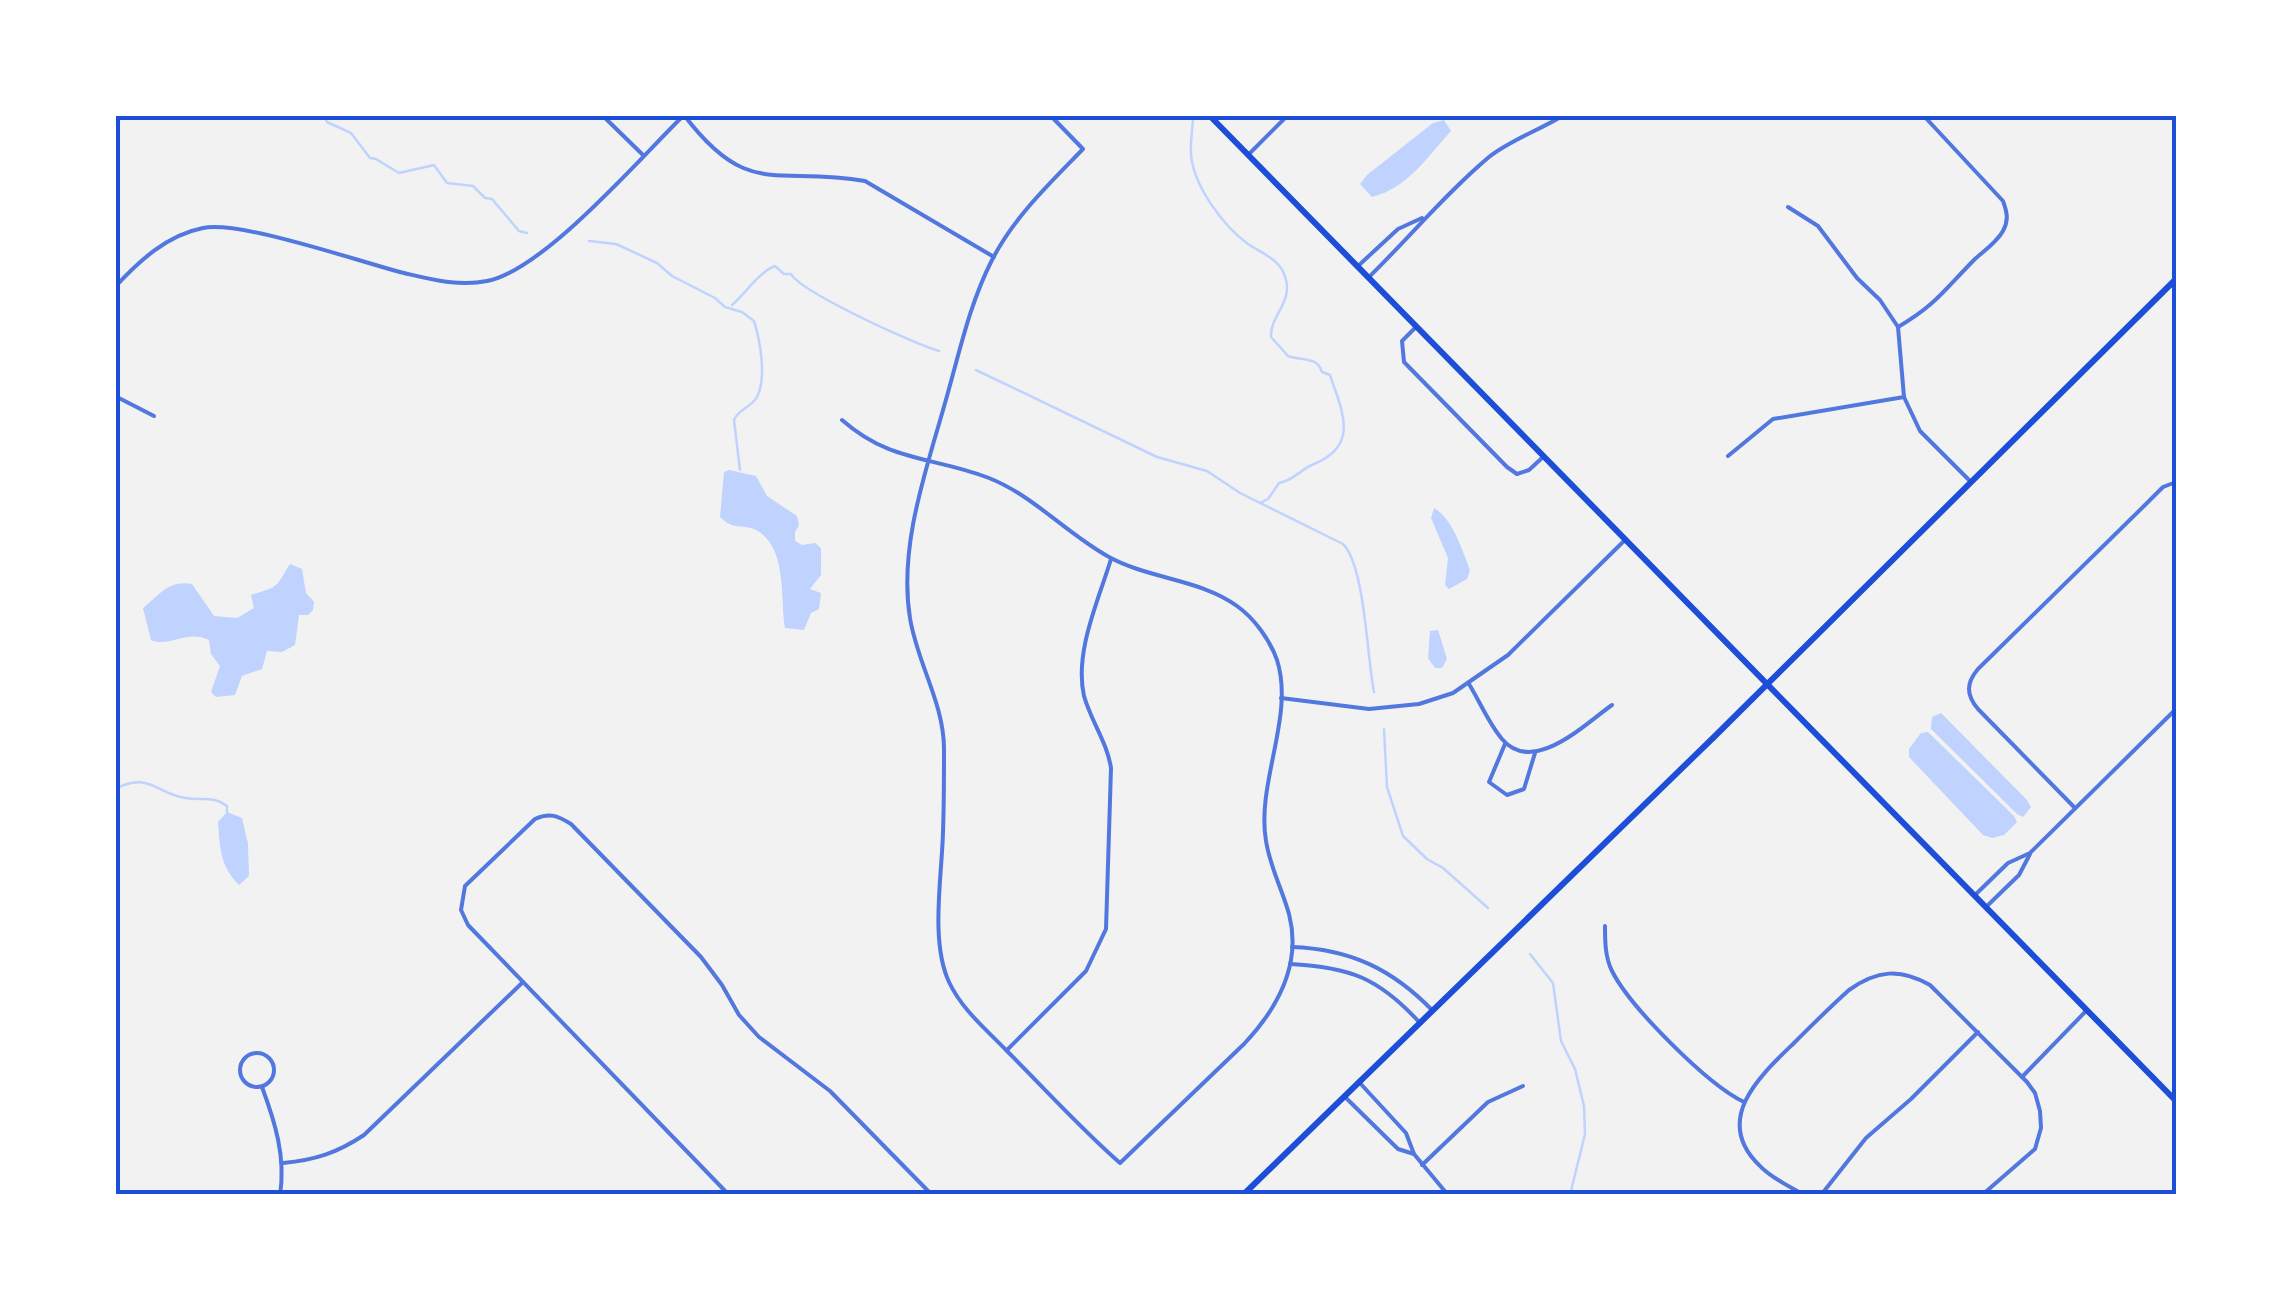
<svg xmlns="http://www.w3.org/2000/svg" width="2291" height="1310" font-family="Georgia,serif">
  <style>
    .water { fill: #bfd3fe }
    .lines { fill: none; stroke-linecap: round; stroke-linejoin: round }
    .stream { stroke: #bfd3fe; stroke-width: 2.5 }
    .minor { stroke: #5277de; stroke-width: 4 }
    .secondary { stroke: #1d4ed8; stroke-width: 6 }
    .neatline { fill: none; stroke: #1d4ed8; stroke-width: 4 }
  </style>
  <rect width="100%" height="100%" fill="#f2f2f2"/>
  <!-- water -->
  <g class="water">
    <path d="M1444 120 1451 131C1427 157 1408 188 1372 197L1360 184 1367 175 1433 123Z"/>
    <path d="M729 470 756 476 767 496 797 516 799 525 795 532V541L802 545 815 543 821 548V575L810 589 821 593 819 609 811 613 804 630 785 628C780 600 788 547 756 530 742 523 736 532 720 517L724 472Z"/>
    <path d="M1434 508C1453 519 1462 550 1470 570L1467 579 1449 589 1445 585 1448 558 1431 518Z"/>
    <path d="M290 564 302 569 306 593 314 602 313 610 308 615H299L295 645 282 652 267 651 262 669 242 676 235 695 216 697 211 692 220 666 211 654 209 640C188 629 169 648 151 640L143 608C160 595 168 580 192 584L214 616 237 618 254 608 251 595C280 586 275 588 290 564Z"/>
    <path d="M1438 630 1447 659 1442 668H1435L1428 658 1430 631Z"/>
    <path d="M1941 713 2027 800 2031 807 2023 817 2017 814 1931 729 1932 717Z"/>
    <path d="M1928 732 2014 816 2017 822 2004 835 1992 838 1983 835 1909 757V749L1921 733Z"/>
    <path d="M227 812 242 818 248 844 249 876 239 885C220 866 220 848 218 822Z"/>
  </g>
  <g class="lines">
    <!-- stream -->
    <g class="stream">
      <path d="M324 115 327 122 351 133 370 158 376 159 399 173 434 165 447 183 473 186 485 198 492 199 519 231 527 233"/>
      <path d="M1193 115C1193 128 1190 141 1191 154 1193 185 1223 226 1248 244 1263 254 1282 260 1286 280 1292 303 1270 316 1271 337L1288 356C1301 361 1317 356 1322 372L1330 375C1341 409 1361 445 1314 464 1301 469 1293 481 1279 483L1268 499 1260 503"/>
      <path d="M589 241 616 244 657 263 672 276 715 298 725 307 742 312 754 321C760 340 767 378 757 397 751 408 739 408 734 420L740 470"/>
      <path d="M732 305C746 293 759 272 775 266L784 274H791C801 292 916 345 939 351"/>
      <path d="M976 370 1157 457 1207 471 1240 493 1343 544C1365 566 1367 658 1374 692"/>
      <path d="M1384 729 1387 787 1403 836 1427 859 1443 868 1488 908"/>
      <path d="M115 789C149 771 156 794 186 798 203 801 212 795 227 806V812"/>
      <path d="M1530 954 1553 983 1561 1041 1575 1069 1584 1106 1585 1134 1570 1195"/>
    </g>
    <!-- minor -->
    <g class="minor">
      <path d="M602 115 642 154"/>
      <path d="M1248 155 1288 115"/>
      <path d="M1788 207 1818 226 1857 278 1880 300 1898 327 1904 397 1920 431 1971 482"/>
      <path d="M1358 266 1398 229 1422 218"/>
      <path d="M1368 278C1409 238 1445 194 1489 157 1510 140 1540 130 1564 115"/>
      <path d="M115 287C139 261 167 235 203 228 240 220 360 262 404 273 430 279 459 287 487 281 544 270 639 159 684 115 749 201 778 165 865 181L994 257"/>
      <path d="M1416 327 1402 341 1404 362 1507 467 1517 474 1529 470 1542 458"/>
      <path d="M1898 327C1936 305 1945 289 1975 259 1984 251 1997 242 2003 231 2009 220 2007 212 2003 201L1923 115"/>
      <path d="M115 396 154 416"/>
      <path d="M842 420C891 463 932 456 989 478 1034 496 1067 534 1109 557 1149 579 1200 579 1237 606 1254 618 1270 640 1277 660 1295 716 1256 783 1266 841 1270 867 1282 889 1289 914 1302 964 1277 1009 1244 1044L1120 1163C1080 1128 1045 1089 1007 1051 987 1030 962 1010 949 982 930 941 942 876 943 832 944 805 944 777 944 749 944 703 917 663 910 618 898 545 928 465 947 396 960 350 970 303 992 260 1014 217 1050 183 1083 149L1050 115"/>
      <path d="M1728 456 1773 419 1904 397"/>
      <path d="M1469 684C1480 702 1489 724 1502 739 1533 776 1585 724 1612 705"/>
      <path d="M1281 698 1369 709 1419 704 1453 693 1508 655 1625 540"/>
      <path d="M1505 744 1489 782 1507 795 1524 789 1535 753"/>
      <path d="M2075 808 1978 709C1966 695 1966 683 1978 669L2145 505 2163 487 2176 482"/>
      <path d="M1975 895 2008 863 2030 853 2176 709"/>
      <path d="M1986 907 2019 875 2030 854"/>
      <path d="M1605 926C1605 941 1605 957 1612 971 1630 1007 1708 1085 1744 1102"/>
      <path d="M1292 947C1350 949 1392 969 1432 1010"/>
      <path d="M1290 964C1350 967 1379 978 1420 1023"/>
      <path d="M1007 1050 1086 971 1106 929 1111 768C1107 742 1091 721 1084 696 1074 652 1099 599 1111 559"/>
      <circle cx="257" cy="1070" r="17"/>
      <path d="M2022 1077 2087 1010"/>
      <path d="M1359 1082 1406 1133 1414 1154 1448 1195"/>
      <path d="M262 1087C275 1122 286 1157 280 1195"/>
      <path d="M1345 1097 1398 1149 1414 1154"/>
      <path d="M283 1163C315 1160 337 1153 364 1135L523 982"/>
      <path d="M1422 1165 1488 1102 1523 1086"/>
      <path d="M729 1195 468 925 461 910 465 886 535 819C550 812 558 816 571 824L701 957 722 985 739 1015 759 1037 830 1091 932 1195"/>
      <path d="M1804 1195C1789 1186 1771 1178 1759 1165 1712 1119 1761 1075 1794 1043 1812 1025 1830 1007 1849 990 1877 970 1900 968 1930 985L2027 1082 2035 1093 2040 1111 2041 1128 2035 1149 1982 1195"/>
      <path d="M1821 1195 1866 1138 1911 1099 1978 1032"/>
    </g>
    <!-- secondary -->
    <g class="secondary">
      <path d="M1209 115 2176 1101"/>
      <path d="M1243 1195 1714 737 2176 279"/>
    </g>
  </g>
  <!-- border -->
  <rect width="2291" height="1310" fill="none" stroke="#ffffff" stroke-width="235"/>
  <rect x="118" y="118" width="2056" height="1074" class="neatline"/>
</svg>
